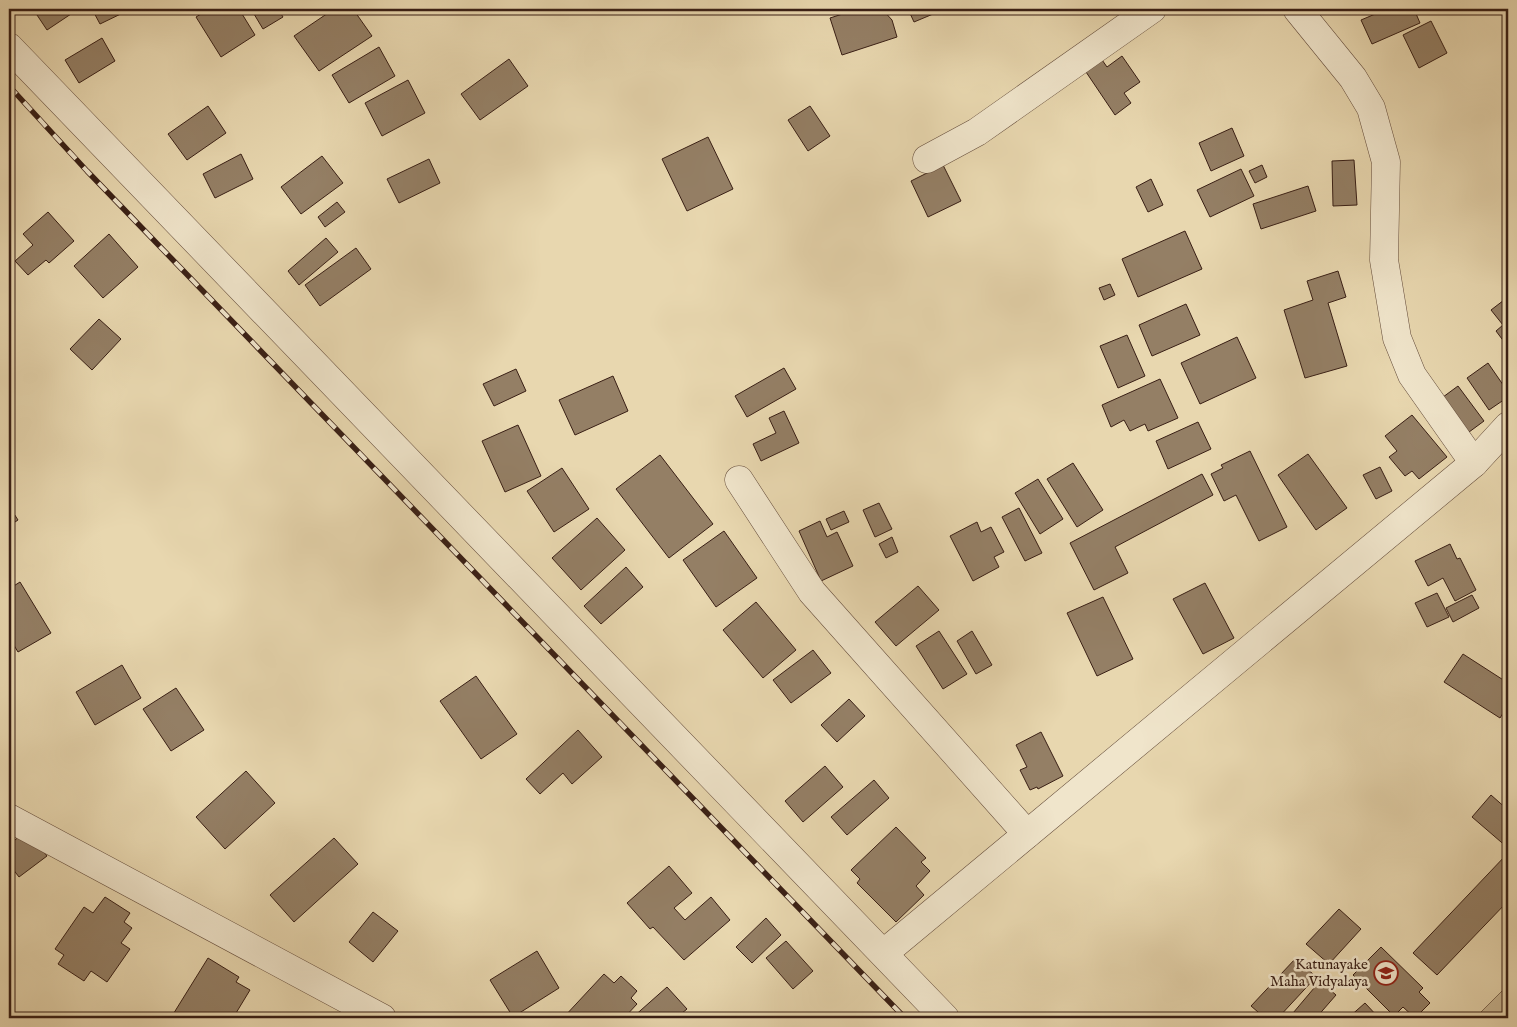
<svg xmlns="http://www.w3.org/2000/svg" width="1517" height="1027" font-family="'IM FELL English',serif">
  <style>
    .green { fill: #cab895; stroke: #826c55 }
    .building { fill: #947f65; stroke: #391f15 }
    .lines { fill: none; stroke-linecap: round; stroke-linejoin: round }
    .minor-casing { stroke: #654d3c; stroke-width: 29 }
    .tertiary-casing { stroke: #654d3c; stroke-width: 29 }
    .minor { stroke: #f0e5cb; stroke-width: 28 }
    .tertiary { stroke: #f0e5cb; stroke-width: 28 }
    .rail-casing { stroke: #391f15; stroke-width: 5.5 }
    .rail { stroke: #f0e5cb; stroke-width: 4; stroke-dasharray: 11; stroke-linecap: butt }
    .labels { text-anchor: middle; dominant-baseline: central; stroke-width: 5; stroke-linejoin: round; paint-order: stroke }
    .poi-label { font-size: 15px; fill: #391f15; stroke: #f0e5cb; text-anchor: end }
  </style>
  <rect width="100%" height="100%" fill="#e8d7af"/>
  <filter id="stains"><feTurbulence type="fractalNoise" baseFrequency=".004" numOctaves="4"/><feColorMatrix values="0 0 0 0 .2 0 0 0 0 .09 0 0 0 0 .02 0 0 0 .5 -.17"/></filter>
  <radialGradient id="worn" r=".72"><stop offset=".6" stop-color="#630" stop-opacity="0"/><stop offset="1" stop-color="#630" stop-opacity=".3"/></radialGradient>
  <!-- green -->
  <path class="green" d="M1508 985V1018H1475Z"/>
  <!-- building -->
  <g class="building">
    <path d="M33 9H72L74 12 47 30Z"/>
    <path d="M92 9H131L100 24Z"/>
    <path d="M209 9H239L255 35 221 57 196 17Z"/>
    <path d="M251 9H278L283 17 263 29Z"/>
    <path d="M334 9H353L372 36 319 71 294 36Z"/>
    <path d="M858 9H882L892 20 897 37 842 55 830 18Z"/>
    <path d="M908 9H945L914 22Z"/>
    <path d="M1387 9H1414L1420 23 1372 44 1361 20Z"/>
    <path d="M1431 21 1447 53 1419 68 1403 35Z"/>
    <path d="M102 38 115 61 79 83 65 60Z"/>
    <path d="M379 47 395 76 349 103 332 75Z"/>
    <path d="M1122 56 1140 82 1124 93 1131 103 1115 115 1084 69 1100 57 1107 67Z"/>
    <path d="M509 59 528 86 480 120 461 94Z"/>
    <path d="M408 80 425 113 382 136 365 103Z"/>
    <path d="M208 106 226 133 187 160 168 134Z"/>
    <path d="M810 106 830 136 808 151 788 120Z"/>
    <path d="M1232 128 1244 156 1211 171 1199 143Z"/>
    <path d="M708 137 733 189 687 211 662 159Z"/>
    <path d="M241 154 253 179 215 198 203 174Z"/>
    <path d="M322 156 343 183 301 214 281 187Z"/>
    <path d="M429 159 440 183 399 203 387 179Z"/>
    <path d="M1354 160 1357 205 1333 206 1332 161Z"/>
    <path d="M943 165 961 201 928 217 911 181Z"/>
    <path d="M1262 165 1267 177 1255 183 1249 171Z"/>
    <path d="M1241 169 1254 196 1210 217 1197 190Z"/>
    <path d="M1151 179 1163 205 1148 212 1136 187Z"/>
    <path d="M1308 186 1316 211 1261 229 1253 204Z"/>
    <path d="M337 202 345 212 325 227 318 217Z"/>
    <path d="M48 212 74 241 49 263 46 260 28 275 15 261 33 245 23 234Z"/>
    <path d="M1185 231 1202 269 1138 297 1122 259Z"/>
    <path d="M109 234 138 267 103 298 74 266Z"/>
    <path d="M326 238 338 252 299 285 288 271Z"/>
    <path d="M356 248 371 269 320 306 305 285Z"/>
    <path d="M1338 271 1346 297 1328 303 1347 366 1305 378 1284 310 1313 300 1307 281Z"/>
    <path d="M1110 284 1115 295 1104 300 1099 288Z"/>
    <path d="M1508 297V347L1496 331 1503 325 1491 310Z"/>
    <path d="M1186 304 1200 335 1152 356 1139 325Z"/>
    <path d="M99 319 121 339 92 370 70 349Z"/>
    <path d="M1127 335 1145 376 1118 388 1100 346Z"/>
    <path d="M1237 337 1256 378 1200 404 1181 363Z"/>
    <path d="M1488 363 1508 392V397L1489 410 1467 378Z"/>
    <path d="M784 368 796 389 747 417 735 396Z"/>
    <path d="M516 369 526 391 494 406 483 384Z"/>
    <path d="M613 376 628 411 575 435 559 400Z"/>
    <path d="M1160 379 1178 418 1148 431 1145 424 1130 431 1124 420 1111 427 1102 405Z"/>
    <path d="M1458 386 1484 421 1465 435 1439 400Z"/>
    <path d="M784 411 799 443 761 461 753 444 776 433 769 418Z"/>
    <path d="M1412 415 1447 457 1419 479 1412 471 1405 476 1389 457 1397 451 1385 436Z"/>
    <path d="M1198 422 1211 449 1168 469 1156 441Z"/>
    <path d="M518 425 541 476 505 492 482 441Z"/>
    <path d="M1250 451 1287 527 1259 541 1236 495 1224 501 1211 474 1223 468 1221 465Z"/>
    <path d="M1308 454 1347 508 1316 530 1278 475Z"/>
    <path d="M660 455 713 524 669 558 616 489Z"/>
    <path d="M1073 463 1103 510 1077 527 1047 479Z"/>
    <path d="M1380 467 1392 491 1376 499 1363 475Z"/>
    <path d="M562 468 589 509 554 532 527 491Z"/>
    <path d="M1202 474 1213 495 1115 547 1128 573 1094 590 1070 543Z"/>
    <path d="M1038 479 1063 519 1040 534 1015 493Z"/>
    <path d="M879 503 892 529 875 537 863 510Z"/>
    <path d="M9 506 18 520 9 526Z"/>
    <path d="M1019 508 1042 553 1025 561 1002 517Z"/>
    <path d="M844 511 849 522 831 530 826 519Z"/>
    <path d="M597 518 625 550 581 590 552 558Z"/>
    <path d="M820 521 827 537 837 532 853 566 821 581 799 531Z"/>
    <path d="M977 522 981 532 991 527 1004 552 994 557 999 567 973 581 950 536Z"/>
    <path d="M724 531 757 578 716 607 683 560Z"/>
    <path d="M892 537 898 552 886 558 879 544Z"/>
    <path d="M1450 544 1457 559 1460 558 1476 590 1455 601 1443 578 1428 586 1415 561Z"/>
    <path d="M626 567 643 587 601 624 584 606Z"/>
    <path d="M20 582 51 633 18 652 9 637V589Z"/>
    <path d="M1205 583 1234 638 1203 654 1173 599Z"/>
    <path d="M918 586 939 610 896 646 875 622Z"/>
    <path d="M1437 593 1449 617 1427 627 1415 603Z"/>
    <path d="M1472 595 1479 608 1453 622 1446 608Z"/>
    <path d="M1103 597 1133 659 1097 676 1067 613Z"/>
    <path d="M756 602 796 650 763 678 723 630Z"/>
    <path d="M939 631 967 674 943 689 916 646Z"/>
    <path d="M972 631 992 665 976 674 957 641Z"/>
    <path d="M813 650 831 673 791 703 773 680Z"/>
    <path d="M1463 654 1508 683V705L1500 718 1444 682Z"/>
    <path d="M122 665 141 698 95 725 76 692Z"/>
    <path d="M476 676 517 734 481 759 440 701Z"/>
    <path d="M176 688 204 730 171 751 143 709Z"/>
    <path d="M849 699 865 716 837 742 821 725Z"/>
    <path d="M578 730 602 757 572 784 563 773 540 794 526 779Z"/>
    <path d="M1041 732 1063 776 1038 789 1037 787 1030 790 1020 770 1027 767 1016 745Z"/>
    <path d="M825 766 843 787 803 822 785 801Z"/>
    <path d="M246 771 275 803 225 849 196 817Z"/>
    <path d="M874 780 889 798 847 835 831 817Z"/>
    <path d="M1491 795 1508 810V848L1472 817Z"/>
    <path d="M896 827 926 858 921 862 930 871 916 886 924 895 896 922 857 883 860 879 851 870Z"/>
    <path d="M27 830 47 856 19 877 9 864V845Z"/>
    <path d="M334 838 358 864 294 922 270 895Z"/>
    <path d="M1507 854 1508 901 1437 975 1413 953Z"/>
    <path d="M669 866 692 893 674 908 685 920 711 897 730 920 684 960 653 927 650 929 627 903Z"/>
    <path d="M105 897 130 913 124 922 132 928 121 943 130 949 107 982 91 971 84 981 58 964 64 955 55 949 84 907 93 913Z"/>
    <path d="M1339 909 1361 929 1329 964 1306 944Z"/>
    <path d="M373 912 398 931 373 962 349 942Z"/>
    <path d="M766 918 781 935 752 963 736 947Z"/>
    <path d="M786 941 813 971 793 989 766 958Z"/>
    <path d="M1381 947 1423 988 1419 992 1430 1003 1415 1018 1403 1007 1394 1016 1353 975Z"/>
    <path d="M537 951 559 988 513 1017 490 980Z"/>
    <path d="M208 958 239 977 236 982 250 990 233 1018H219L215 1016 214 1018H176L172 1016Z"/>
    <path d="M1296 958 1316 977 1278 1018H1265L1251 1006Z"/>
    <path d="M604 974 614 983 621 976 637 991 631 998 637 1004 624 1018H563Z"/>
    <path d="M1320 981 1336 995 1316 1018H1299L1293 1013Z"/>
    <path d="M667 987 687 1009 676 1018H632Z"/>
    <path d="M1365 1003 1379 1018H1348Z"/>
  </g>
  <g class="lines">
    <!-- minor casing -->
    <g class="minor-casing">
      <g id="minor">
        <path d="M1297 9 1353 78 1371 108 1386 162 1384 260 1397 338 1412 375 1474 463"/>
        <path d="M927 159 977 132 1152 9"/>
        <path d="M739 480 812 592 1027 834"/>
        <path d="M9 818 382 1018"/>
        <path d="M884 953 1474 463 1508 426"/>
      </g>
    </g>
    <!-- tertiary casing -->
    <g class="tertiary-casing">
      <path id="tertiary" d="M9 47 945 1018"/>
    </g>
    <!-- minor -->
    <use href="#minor" class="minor"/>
    <!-- tertiary -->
    <use href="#tertiary" class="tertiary"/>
    <!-- rail casing -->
    <g class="rail-casing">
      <path id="rail" d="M9 86 87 171 905 1018"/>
    </g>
    <!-- rail -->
    <use href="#rail" class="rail"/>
  </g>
  <!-- icons -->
  <defs>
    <g id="school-ring" transform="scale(1.25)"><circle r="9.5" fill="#f0e5cb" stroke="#8f2418" stroke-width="1.5"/><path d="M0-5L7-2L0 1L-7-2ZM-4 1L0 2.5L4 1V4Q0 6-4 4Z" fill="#8f2418"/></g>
  </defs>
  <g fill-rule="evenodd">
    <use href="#school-ring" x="1386" y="973"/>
  </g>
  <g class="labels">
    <!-- poi labels -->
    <g class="poi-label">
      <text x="1368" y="964">Katunayake<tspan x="1368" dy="17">Maha Vidyalaya</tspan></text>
    </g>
  </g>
  <!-- margin -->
  <rect width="1517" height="1027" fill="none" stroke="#e8d7af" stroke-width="30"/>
  <rect x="10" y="10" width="1497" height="1007" fill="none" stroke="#391f15" stroke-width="2.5"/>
  <rect x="15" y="15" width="1487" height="997" fill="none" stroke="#391f15"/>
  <rect width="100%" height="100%" filter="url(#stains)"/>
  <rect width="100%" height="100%" fill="url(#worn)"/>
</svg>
